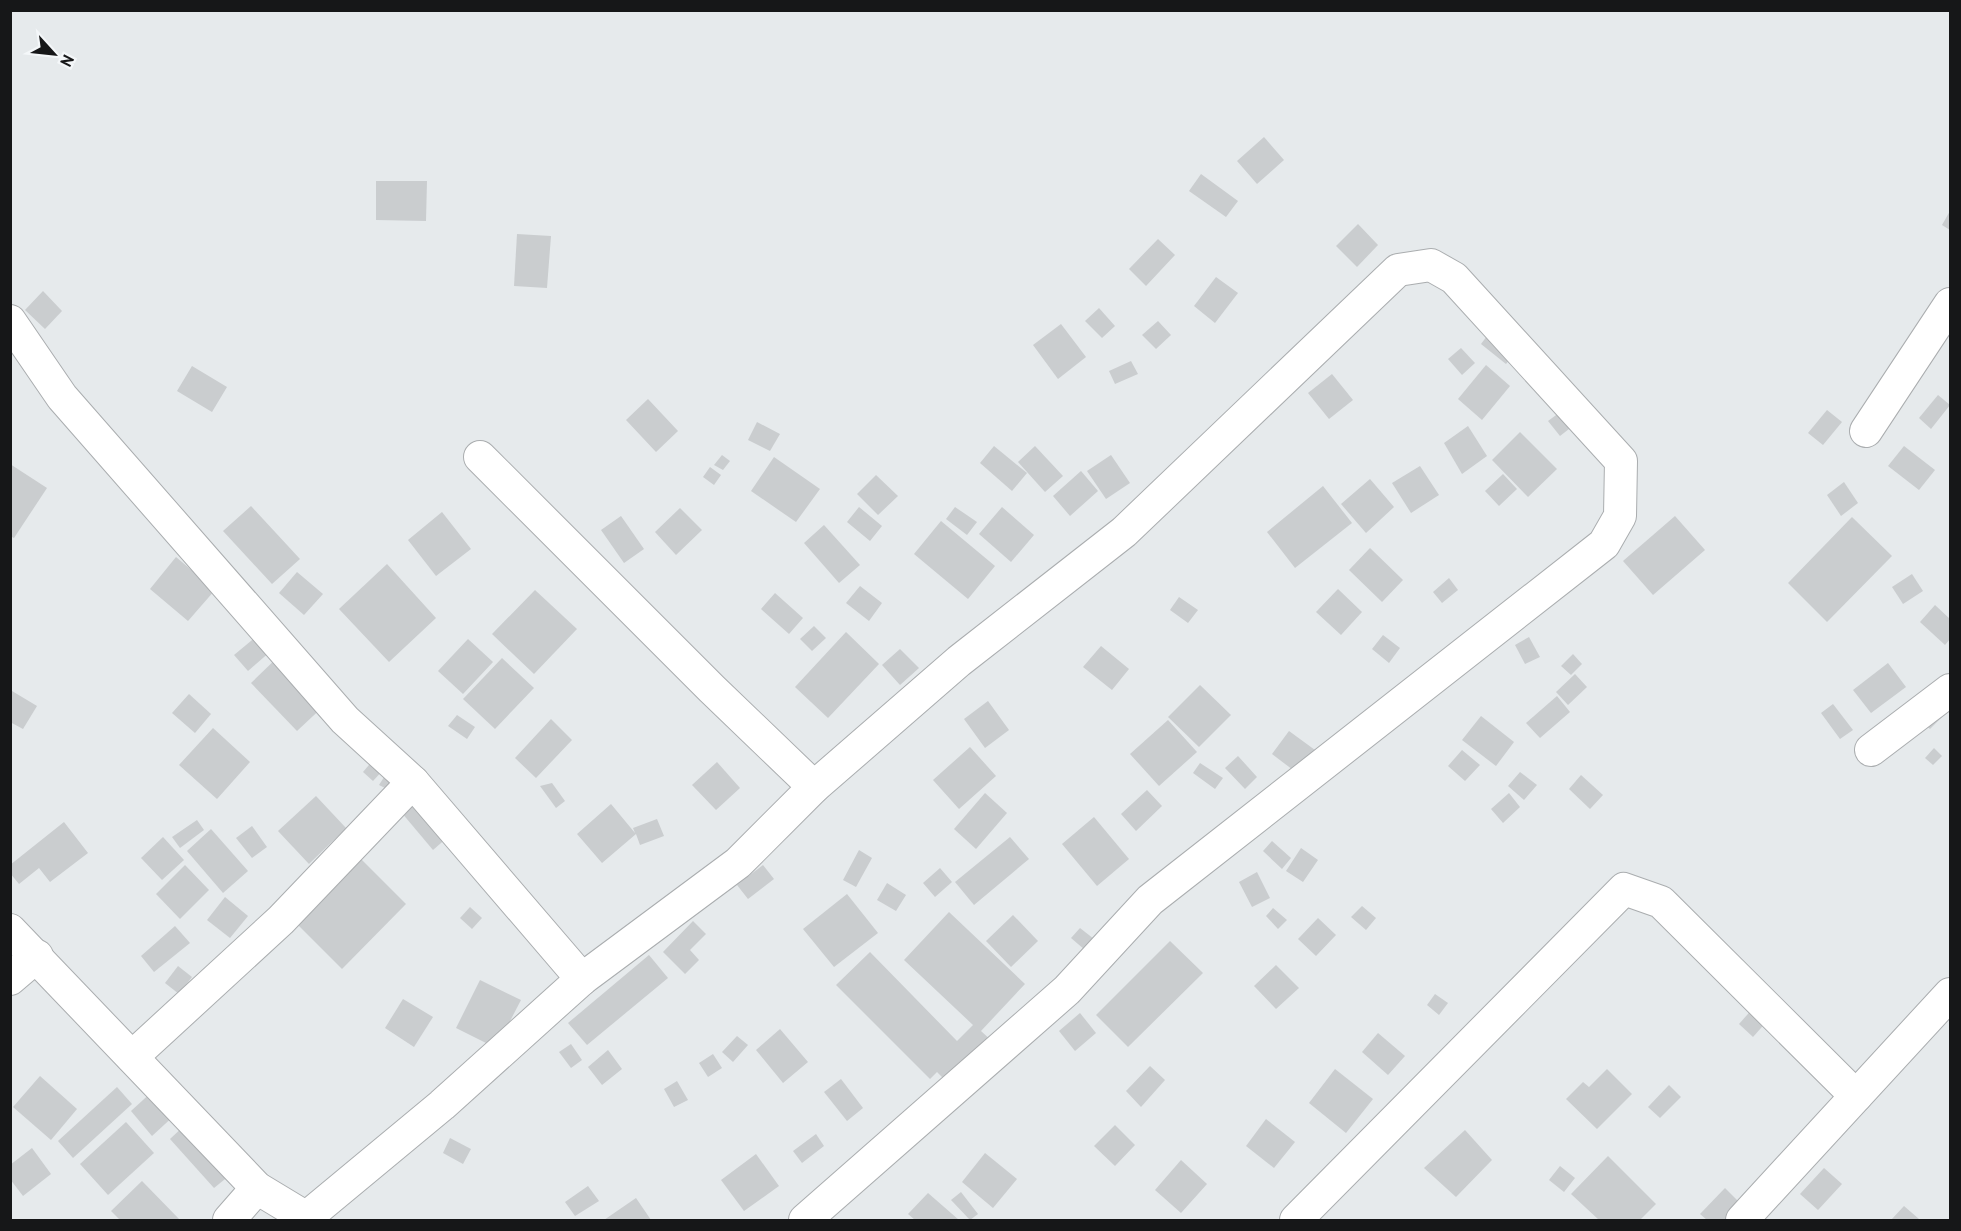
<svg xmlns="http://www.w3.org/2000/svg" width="1961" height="1231" font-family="'PT Sans',sans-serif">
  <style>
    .building { fill: #cacdcf }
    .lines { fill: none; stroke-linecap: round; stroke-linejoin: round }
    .street-casing { stroke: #aaadaf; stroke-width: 34 }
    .street { stroke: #fff; stroke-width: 32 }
  </style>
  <rect width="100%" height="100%" fill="#e6eaec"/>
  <!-- building -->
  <g class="building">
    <path d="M1264 137 1284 160 1257 184 1237 161Z"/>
    <path d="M1201 174 1238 201 1226 217 1189 191Z"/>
    <path d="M376 181H427L426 221 376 220Z"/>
    <path d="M1950 211V230L1942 225Z"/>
    <path d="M1358 224 1378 245 1357 267 1336 246Z"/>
    <path d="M517 234 551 236 547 288 514 286Z"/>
    <path d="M1158 239 1175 255 1146 286 1129 269Z"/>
    <path d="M1216 277 1238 293 1215 323 1194 306Z"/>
    <path d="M43 291 62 311 45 329 25 310Z"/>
    <path d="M1099 308 1115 326 1102 338 1085 321Z"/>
    <path d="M1158 321 1171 335 1156 349 1142 335Z"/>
    <path d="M1061 324 1086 357 1058 379 1033 345Z"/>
    <path d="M1490 332 1515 353 1506 364 1481 344Z"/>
    <path d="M1461 348 1475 363 1462 375 1448 359Z"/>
    <path d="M1131 361 1138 374 1115 384 1109 371Z"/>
    <path d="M1486 365 1510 386 1482 420 1458 399Z"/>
    <path d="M192 366 227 387 212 412 177 391Z"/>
    <path d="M1332 374 1353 400 1329 419 1308 393Z"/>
    <path d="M1938 395 1950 405 1931 429 1919 418Z"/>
    <path d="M648 399 678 431 656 452 626 420Z"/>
    <path d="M1567 407 1578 422 1560 436 1548 421Z"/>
    <path d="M1827 410 1842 422 1823 445 1808 433Z"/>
    <path d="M757 422 780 434 770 451 748 440Z"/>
    <path d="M1468 426 1487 456 1462 474 1444 443Z"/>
    <path d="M1520 432 1557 469 1528 497 1492 460Z"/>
    <path d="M994 446 1027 473 1012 491 980 463Z"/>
    <path d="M1035 446 1063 476 1045 492 1018 462Z"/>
    <path d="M1904 446 1935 470 1919 490 1888 466Z"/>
    <path d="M722 455 730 461 723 470 714 465Z"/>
    <path d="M1111 455 1130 483 1106 499 1087 471Z"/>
    <path d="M774 457 820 489 796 522 751 491Z"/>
    <path d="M10 464 47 488 14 538 10 536Z"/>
    <path d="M1420 466 1439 495 1411 513 1392 483Z"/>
    <path d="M710 467 721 475 714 485 703 477Z"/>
    <path d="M1081 471 1098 491 1070 516 1053 496Z"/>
    <path d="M1503 474 1517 489 1499 506 1485 491Z"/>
    <path d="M876 475 898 496 878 515 857 494Z"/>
    <path d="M1370 479 1394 507 1366 533 1341 504Z"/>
    <path d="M1844 482 1858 503 1841 516 1827 495Z"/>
    <path d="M1323 486 1352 523 1295 568 1267 532Z"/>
    <path d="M251 506 300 559 272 584 223 531Z"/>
    <path d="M859 507 882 526 870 541 847 522Z"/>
    <path d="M955 507 977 522 967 535 946 519Z"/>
    <path d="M1002 507 1034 535 1011 562 979 534Z"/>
    <path d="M680 508 702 530 676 555 655 532Z"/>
    <path d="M442 512 471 549 436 576 408 540Z"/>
    <path d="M621 516 644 549 624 563 601 530Z"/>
    <path d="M1675 516 1705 550 1653 595 1623 561Z"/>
    <path d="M1852 517 1892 556 1827 622 1788 583Z"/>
    <path d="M941 521 995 566 968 599 914 554Z"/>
    <path d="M824 525 860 565 839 583 804 543Z"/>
    <path d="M1370 548 1403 580 1382 602 1349 570Z"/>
    <path d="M176 557 215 590 188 621 150 589Z"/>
    <path d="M387 564 436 618 389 662 339 609Z"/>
    <path d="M297 572 323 594 304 615 279 593Z"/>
    <path d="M1912 574 1923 591 1903 604 1892 587Z"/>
    <path d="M1449 578 1458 590 1442 603 1433 592Z"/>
    <path d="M860 586 882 603 869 621 846 603Z"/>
    <path d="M1338 589 1362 612 1341 635 1316 612Z"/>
    <path d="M535 590 577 629 534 674 492 634Z"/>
    <path d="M775 593 803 618 789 634 761 609Z"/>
    <path d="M1179 597 1198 610 1188 623 1170 610Z"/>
    <path d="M1935 605 1950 619V639L1945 645 1920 622Z"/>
    <path d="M814 626 826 638 812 651 800 639Z"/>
    <path d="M846 632 879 664 828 718 795 687Z"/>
    <path d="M258 635 271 651 248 671 234 655Z"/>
    <path d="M1383 635 1400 648 1389 663 1372 649Z"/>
    <path d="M1529 637 1540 657 1525 664 1515 645Z"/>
    <path d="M468 639 493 662 463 694 438 671Z"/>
    <path d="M1101 646 1129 669 1112 690 1083 667Z"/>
    <path d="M900 649 919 668 900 685 882 665Z"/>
    <path d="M281 654 328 702 297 731 251 683Z"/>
    <path d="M1573 654 1582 664 1571 675 1561 666Z"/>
    <path d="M502 658 534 688 495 729 463 699Z"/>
    <path d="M1888 663 1906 687 1871 713 1853 690Z"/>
    <path d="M1575 674 1587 687 1568 705 1556 692Z"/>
    <path d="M1200 685 1231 715 1199 747 1168 717Z"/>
    <path d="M12 691 37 706 23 729 10 722Z"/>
    <path d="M189 694 211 714 195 733 172 713Z"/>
    <path d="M1557 696 1570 712 1540 738 1526 723Z"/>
    <path d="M988 701 1009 730 985 748 964 719Z"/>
    <path d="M1833 704 1853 730 1840 739 1821 713Z"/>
    <path d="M1936 710 1943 716 1930 729 1923 723Z"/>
    <path d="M457 715 475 727 467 739 448 726Z"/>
    <path d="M1481 716 1514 742 1496 766 1462 740Z"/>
    <path d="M551 719 572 740 536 778 515 758Z"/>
    <path d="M1168 720 1197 752 1159 786 1130 754Z"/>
    <path d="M213 728 250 762 217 799 179 765Z"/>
    <path d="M1289 731 1315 750 1297 773 1272 754Z"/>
    <path d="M970 747 996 776 959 809 933 780Z"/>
    <path d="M1934 748 1942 756 1933 765 1925 758Z"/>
    <path d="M1462 750 1480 765 1465 781 1448 766Z"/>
    <path d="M1238 756 1257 777 1245 789 1225 768Z"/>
    <path d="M374 759 384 769 373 781 363 772Z"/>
    <path d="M717 762 740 788 716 810 692 785Z"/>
    <path d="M1200 763 1223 778 1215 789 1193 773Z"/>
    <path d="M1520 772 1537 785 1524 800 1508 786Z"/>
    <path d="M386 774 395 780 389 790 379 785Z"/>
    <path d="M1581 775 1603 795 1590 809 1569 789Z"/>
    <path d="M552 783 565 801 556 808 540 786Z"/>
    <path d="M1147 790 1162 806 1136 831 1121 814Z"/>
    <path d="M413 792 449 836 433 850 396 806Z"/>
    <path d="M985 793 1007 813 976 849 954 829Z"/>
    <path d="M1509 793 1520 807 1503 823 1491 809Z"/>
    <path d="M316 796 346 828 309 864 278 831Z"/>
    <path d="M611 804 635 833 633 828 657 819 664 836 640 845 636 834 602 863 577 834Z"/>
    <path d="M1094 817 1129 859 1097 886 1062 844Z"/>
    <path d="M197 820 204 830 180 848 172 837Z"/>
    <path d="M64 822 88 853 50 882 39 868 19 884 10 873V865Z"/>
    <path d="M252 826 267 847 252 858 236 838Z"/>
    <path d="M211 829 248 871 223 893 187 851Z"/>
    <path d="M163 837 184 860 162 880 141 858Z"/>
    <path d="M1010 837 1029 859 974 905 955 882Z"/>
    <path d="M1272 841 1291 858 1282 869 1263 851Z"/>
    <path d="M1301 848 1318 860 1303 882 1286 871Z"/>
    <path d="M859 850 872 858 856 887 843 880Z"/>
    <path d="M361 859 406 904 342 969 297 924Z"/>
    <path d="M185 865 209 890 180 919 156 894Z"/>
    <path d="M763 865 774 879 748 899 737 885Z"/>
    <path d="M940 868 952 882 935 897 923 883Z"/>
    <path d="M1257 872 1270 898 1252 907 1239 882Z"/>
    <path d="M887 883 906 895 896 911 877 900Z"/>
    <path d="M847 894 878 933 834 967 803 929Z"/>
    <path d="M225 897 248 916 230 938 207 920Z"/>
    <path d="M1362 906 1376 918 1366 930 1351 917Z"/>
    <path d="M470 907 482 918 472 929 460 918Z"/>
    <path d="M1273 908 1287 920 1278 929 1266 916Z"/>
    <path d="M949 912 1025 984 981 1031 994 1043 951 1086 937 1072 930 1079 836 985 870 952 957 1041 973 1025 904 960Z"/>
    <path d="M1013 915 1038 941 1011 967 986 941Z"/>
    <path d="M1318 918 1336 935 1316 956 1298 939Z"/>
    <path d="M693 921 706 934 690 950 699 960 685 974 663 952Z"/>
    <path d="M175 926 190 943 154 972 141 956Z"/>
    <path d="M1080 928 1094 939 1085 950 1071 938Z"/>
    <path d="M1170 941 1203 973 1128 1047 1096 1015Z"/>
    <path d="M649 955 668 978 587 1045 568 1023Z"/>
    <path d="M1276 965 1299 988 1276 1009 1254 986Z"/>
    <path d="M178 966 192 977 179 994 165 983Z"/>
    <path d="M480 980 521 1000 496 1048 456 1028Z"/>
    <path d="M1435 994 1448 1003 1439 1015 1427 1005Z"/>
    <path d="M403 999 433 1017 414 1047 385 1028Z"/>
    <path d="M1755 1006 1769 1019 1753 1037 1739 1024Z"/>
    <path d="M1080 1013 1096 1033 1075 1051 1059 1031Z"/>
    <path d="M780 1029 808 1062 783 1083 756 1050Z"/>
    <path d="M1378 1033 1405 1056 1388 1075 1362 1052Z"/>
    <path d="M737 1036 748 1045 733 1062 722 1052Z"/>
    <path d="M571 1044 582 1060 571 1068 559 1052Z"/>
    <path d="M608 1050 622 1069 602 1085 588 1067Z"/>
    <path d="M713 1054 722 1068 708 1077 699 1063Z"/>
    <path d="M1150 1066 1165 1080 1141 1107 1126 1091Z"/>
    <path d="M1335 1069 1373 1099 1346 1133 1309 1103Z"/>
    <path d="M1607 1069 1632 1094 1597 1129 1566 1099 1583 1082 1589 1087Z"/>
    <path d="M40 1076 77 1109 51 1140 13 1107Z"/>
    <path d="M841 1079 863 1108 847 1121 824 1092Z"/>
    <path d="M677 1081 688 1100 674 1107 664 1089Z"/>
    <path d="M1669 1085 1681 1097 1660 1118 1648 1107Z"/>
    <path d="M117 1087 132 1104 73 1158 58 1141Z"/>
    <path d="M155 1089 177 1113 152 1136 131 1111Z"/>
    <path d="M1266 1119 1295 1142 1274 1168 1246 1146Z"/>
    <path d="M126 1122 154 1153 108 1195 80 1164Z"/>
    <path d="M185 1125 230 1175 214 1188 170 1139Z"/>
    <path d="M1115 1125 1135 1145 1115 1166 1094 1146Z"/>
    <path d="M1465 1130 1492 1160 1456 1197 1424 1168Z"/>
    <path d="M816 1134 824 1146 802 1163 793 1151Z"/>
    <path d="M450 1138 471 1149 463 1164 443 1153Z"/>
    <path d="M32 1148 51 1174 23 1196 10 1179V1165Z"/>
    <path d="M985 1153 1017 1179 993 1208 962 1182Z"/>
    <path d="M756 1154 779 1186 744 1211 721 1180Z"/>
    <path d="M1608 1156 1656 1204 1640 1220H1599L1571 1194Z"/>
    <path d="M1181 1160 1207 1184 1181 1213 1155 1190Z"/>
    <path d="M1560 1166 1575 1178 1564 1192 1549 1180Z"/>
    <path d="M1824 1168 1842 1184 1818 1210 1800 1194Z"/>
    <path d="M142 1181 180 1220H120L111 1211Z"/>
    <path d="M588 1186 599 1201 575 1216 565 1202Z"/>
    <path d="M1725 1188 1741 1204 1725 1220H1707L1700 1214Z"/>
    <path d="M961 1192 978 1214 970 1220 951 1200Z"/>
    <path d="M928 1193 959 1220H915L908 1214Z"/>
    <path d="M636 1198 651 1220H604Z"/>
    <path d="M1904 1206 1919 1219 1891 1220Z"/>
  </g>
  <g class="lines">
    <!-- street casing -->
    <g class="street-casing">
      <g id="street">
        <path d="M10 321 62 397 345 720 413 782 582 979"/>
        <path d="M1866 431 1950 304"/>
        <path d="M480 457 712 689 814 787"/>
        <path d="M1871 750 1950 690"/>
        <path d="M10 930 257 1188 310 1220"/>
        <path d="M10 979 37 956"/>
        <path d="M132 1057 281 920 413 782"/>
        <path d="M307 1217 442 1105 582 979 738 863 814 787 959 661 1124 532 1398 270 1431 265 1454 278 1621 461 1620 516 1604 544 1150 900 1067 990 805 1220"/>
        <path d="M229 1220 257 1188"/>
        <path d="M1296 1220 1624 889 1661 902 1856 1096"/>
        <path d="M1742 1220 1950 994"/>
      </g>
    </g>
    <!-- street -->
    <use href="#street" class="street"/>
  </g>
  <!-- border -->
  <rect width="1961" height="1231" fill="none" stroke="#161718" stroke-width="24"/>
  <!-- north arrow -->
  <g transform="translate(54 54) rotate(117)" stroke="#f4f7f9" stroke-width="4.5" paint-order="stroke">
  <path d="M0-4.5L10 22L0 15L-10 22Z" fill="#161718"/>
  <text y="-9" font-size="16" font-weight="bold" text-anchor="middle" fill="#161718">N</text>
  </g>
</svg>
